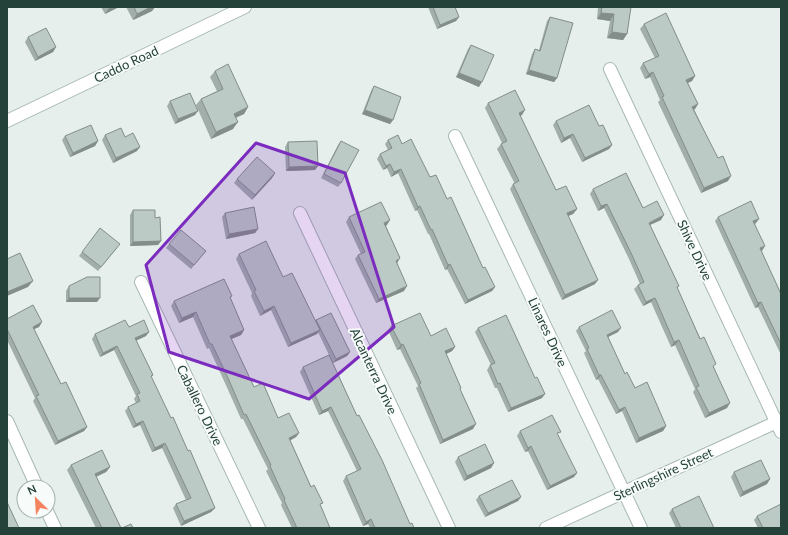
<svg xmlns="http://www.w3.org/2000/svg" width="788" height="535" font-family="Lato,sans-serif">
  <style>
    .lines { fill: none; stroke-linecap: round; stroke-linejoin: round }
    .street-casing { stroke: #a8b8b2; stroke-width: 14 }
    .street { stroke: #fff; stroke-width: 12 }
    .wall { fill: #a1aea9 }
    .shaded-wall { fill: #838d89 }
    .building { fill: #bbcac4; stroke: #838d89 }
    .marked { fill: #7b2cbf; fill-opacity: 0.2; stroke: #7b2cbf; stroke-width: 3; stroke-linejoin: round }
    .labels { text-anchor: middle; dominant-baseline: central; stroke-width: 4; stroke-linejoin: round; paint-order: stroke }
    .street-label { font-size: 13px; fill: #24423a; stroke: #f7fbf9 }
  </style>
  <rect width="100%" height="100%" fill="#e6efeb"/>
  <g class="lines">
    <!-- street casing -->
    <g class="street-casing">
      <g id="street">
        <path d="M610 69 781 432"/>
        <path d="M7 121 245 7"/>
        <path d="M455 136 641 528"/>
        <path d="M300 213 449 528"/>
        <path d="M141 282 259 528"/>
        <path d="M7 421 37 487"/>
        <path d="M47 511 55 528"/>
        <path d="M546 528 781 420"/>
      </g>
    </g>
    <!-- street -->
    <use href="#street" class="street"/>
  </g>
  <!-- wall -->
  <g class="wall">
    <path d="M101 7H119L105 14Z"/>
    <path d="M126 7H155L152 11 133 20Z"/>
    <path d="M428 7H455L459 17 456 21 437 29Z"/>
    <path d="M598 7H631L627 34 623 40 607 38 610 21 597 19Z"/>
    <path d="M550 17 557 78 554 82 526 74 532 54 535 49 539 50 547 21Z"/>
    <path d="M644 24 695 76 692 81 688 83 698 104 695 109H694L728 181 701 193 658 102 660 100 650 77 645 79 640 68 643 63 655 58 640 29Z"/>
    <path d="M28 37 56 47 53 52 35 61 25 42Z"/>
    <path d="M471 45 479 87 456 77 468 49Z"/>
    <path d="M215 71 248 107 244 114 236 118 233 129 211 139 196 105 201 99 217 91 210 77Z"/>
    <path d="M374 86 393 120 390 124 362 114 371 91Z"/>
    <path d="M170 101 195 115 175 124 167 106Z"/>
    <path d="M488 103 522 115 520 116 556 190 577 209 573 214 568 216 595 284 562 300 510 189 513 184H515L497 149 501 144 502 143 485 108Z"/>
    <path d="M556 121 599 126 612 145 609 149 582 162 570 138 561 143 553 125Z"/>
    <path d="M105 135 125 137 137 151 113 163 102 140Z"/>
    <path d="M65 136 98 141 95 146 70 157 62 140Z"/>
    <path d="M388 140 402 144 430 177 447 199 483 268 495 287 492 291 465 304 447 269 445 270 429 234H428L417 210 415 211 398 173 391 177 387 168 383 170 377 159 380 154 388 150 385 144Z"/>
    <path d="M341 141V183L338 187 321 178 338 145Z"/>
    <path d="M288 142 318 166 315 170 286 171 285 147Z"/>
    <path d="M275 173 272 178 252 200 234 183 237 179Z"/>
    <path d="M593 189 643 208 661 220 650 225 679 286 677 288 714 368 727 408 705 418 693 392 695 389 675 345 671 347 651 302 643 306 634 289 638 285 640 284 629 259 604 208 598 211 590 194Z"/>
    <path d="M133 210 155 218 161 241 158 245 130 246V215Z"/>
    <path d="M225 213 258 229 255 233 226 239 222 217Z"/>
    <path d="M349 217 387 225 386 226 400 258 397 263 404 291 376 303 355 259 358 255 361 254 346 222Z"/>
    <path d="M718 217 756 223 755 224 762 251H761L781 294V355L758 307 755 308 715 221Z"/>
    <path d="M169 244 206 251 191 269 166 248Z"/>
    <path d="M117 248 98 271 79 256 82 252Z"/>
    <path d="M239 254 283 277 315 321 316 320 350 352 347 356 333 363 357 416 410 524 414 528H370L368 524 363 526 343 481 346 476 357 471 328 411 319 415 300 372 303 367 329 355 318 332 317 334 288 347 271 310 260 316 251 296 252 293 236 259Z"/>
    <path d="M69 286 97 302H66V291Z"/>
    <path d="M230 298 244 330 241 335 231 339 254 387 278 418 299 433 296 437 290 440 330 528H292L281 505 282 503 266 471 268 469 243 419H241L225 383 209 348 207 349 193 317 179 323 171 306 174 301Z"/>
    <path d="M7 319 42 322 39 327 34 329 61 384 87 427 84 431 55 445 33 401 35 398 7 340Z"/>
    <path d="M391 326 431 336 455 347 452 351 446 354 461 388 460 390 473 429 440 444 416 388 418 386 400 349 397 350 388 330Z"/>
    <path d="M129 327 146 336 136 341 153 375 151 377 215 508 211 512 181 526 173 508 176 504 186 500 162 448 152 452 140 425 133 428 125 411 128 407 136 403 134 399 136 396 114 350 100 357 92 339 95 334Z"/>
    <path d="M579 327 618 332 608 337 625 374 666 426 663 431 636 443 622 411 616 414 598 379 596 380 584 353 586 351 576 331Z"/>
    <path d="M478 328 542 398 508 412 497 388H495L487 370 490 365H491L475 332Z"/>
    <path d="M520 431 558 435 574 477 547 490 528 451 525 452 517 436Z"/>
    <path d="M458 457 494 463 491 468 464 481 455 462Z"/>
    <path d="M71 465 110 467 106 472 96 477 121 528H96L67 470Z"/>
    <path d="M734 472 770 479 767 484 740 497 731 477Z"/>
    <path d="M479 496 521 497 518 501 485 517 476 500Z"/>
    <path d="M672 509 714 528H676L669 513Z"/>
    <path d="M757 516 781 528H758L754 520Z"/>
  </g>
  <!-- shaded-wall -->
  <g class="shaded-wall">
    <path d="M111 7H119L105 14 109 8Z"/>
    <path d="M151 7H155L152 11 133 20 137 14Z"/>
    <path d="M601 13 614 14 610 21 597 19Z"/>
    <path d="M459 17 456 21 437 29 440 25Z"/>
    <path d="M612 32 627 34 623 40 607 38Z"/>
    <path d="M56 47 53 52 35 61 38 57Z"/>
    <path d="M529 70 557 78 554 82 526 74Z"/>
    <path d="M653 72 650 77 645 79 649 74Z"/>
    <path d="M459 73 482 82 479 87 456 77Z"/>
    <path d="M695 76 692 81 683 85 686 80Z"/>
    <path d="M698 104 695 109 689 112 692 107Z"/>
    <path d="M248 107 244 114 229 120 234 114Z"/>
    <path d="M365 110 393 120 390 124 362 114Z"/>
    <path d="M525 110 522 115 515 118 519 113Z"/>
    <path d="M198 111 195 115 175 124 178 119Z"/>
    <path d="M238 122 233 129 211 139 216 132Z"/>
    <path d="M573 134 570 138 561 143 564 138Z"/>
    <path d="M98 141 95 146 70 157 73 153Z"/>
    <path d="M612 145 609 149 582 162 585 158Z"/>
    <path d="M140 147 137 151 113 163 116 158Z"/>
    <path d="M390 164 387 168 383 170 386 166Z"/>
    <path d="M318 166 315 170 286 171 289 167Z"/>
    <path d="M401 169 398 173 391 177 394 172Z"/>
    <path d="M275 173 272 178 252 200 255 195Z"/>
    <path d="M731 176 728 181 701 193 704 188Z"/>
    <path d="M607 204 604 208 598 211 601 206Z"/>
    <path d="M420 206 417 210 415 211 418 207Z"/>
    <path d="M577 209 573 214 563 218 567 213Z"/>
    <path d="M664 215 661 220 645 227 649 223Z"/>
    <path d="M759 219 756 223 750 226 753 221Z"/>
    <path d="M390 220 387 225 381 228 384 223Z"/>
    <path d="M258 229 255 233 226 239 229 234Z"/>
    <path d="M161 241 158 245 130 246 133 242Z"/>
    <path d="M765 246 762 251 757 253 760 248Z"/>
    <path d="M400 258 397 263 393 265 396 261Z"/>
    <path d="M450 264 447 269 445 270 448 265Z"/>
    <path d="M598 280 595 284 562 300 565 295Z"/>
    <path d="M33 281 28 287 7 296V292Z"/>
    <path d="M407 286 404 291 376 303 379 299Z"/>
    <path d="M495 287 492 291 465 304 468 300Z"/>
    <path d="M69 298H100L97 302H66Z"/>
    <path d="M655 298 651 302 643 306 646 302Z"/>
    <path d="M761 302 758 307 755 308 758 303Z"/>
    <path d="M274 306 271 310 260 316 264 311Z"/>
    <path d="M196 312 193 317 179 323 182 318Z"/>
    <path d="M42 322 39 327 30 331 33 327Z"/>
    <path d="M621 328 618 332 604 339 607 335Z"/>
    <path d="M244 330 241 335 227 341 230 336Z"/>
    <path d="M320 330 317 334 288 347 291 343Z"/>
    <path d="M149 332 146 336 132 342 135 338Z"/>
    <path d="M679 340 675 345 671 347 674 342Z"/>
    <path d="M403 344 400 349 397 350 401 345Z"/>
    <path d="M117 346 114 350 100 357 103 353Z"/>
    <path d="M455 347 452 351 442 356 445 351Z"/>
    <path d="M350 352 347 356 333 363 336 359Z"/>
    <path d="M599 375H601L598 379 596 380Z"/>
    <path d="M545 394 542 398 508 412 511 408Z"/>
    <path d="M730 403 727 408 705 418 709 413Z"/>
    <path d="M331 407 328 411 319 415 322 411Z"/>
    <path d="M625 407 622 411 616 414 619 410Z"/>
    <path d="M143 421 140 425 133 428 136 424Z"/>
    <path d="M476 424 473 429 440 444 443 440Z"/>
    <path d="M666 426 663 431 636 443 639 438Z"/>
    <path d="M87 427 84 431 55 445 58 441Z"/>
    <path d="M299 433 296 437 286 443 289 438Z"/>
    <path d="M165 443 162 448 152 452 155 448Z"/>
    <path d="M531 446 528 451 525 452 528 448Z"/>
    <path d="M494 463 491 468 464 481 467 476Z"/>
    <path d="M110 467 106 472 91 479 95 474Z"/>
    <path d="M577 473 574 477 547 490 550 486Z"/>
    <path d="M770 479 767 484 740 497 743 492Z"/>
    <path d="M521 497 518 501 485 517 488 513Z"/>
    <path d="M215 508 211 512 181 526 184 521Z"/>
    <path d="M371 519 368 524 363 526 366 522Z"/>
  </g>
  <!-- building -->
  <g class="building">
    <path d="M134 7H151L137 14Z"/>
    <path d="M433 7H455L459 17 440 25Z"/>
    <path d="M602 7H631L627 34 612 32 614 14 601 13Z"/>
    <path d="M666 13 695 76 686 80 698 104 692 107 718 158 723 156 731 176 704 188 662 97 664 96 653 72 649 74 643 63 659 56 644 24Z"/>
    <path d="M550 17 573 23 557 78 529 70 535 49 540 51Z"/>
    <path d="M46 28 56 47 38 57 28 37Z"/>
    <path d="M471 45 494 55 482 82 459 73Z"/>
    <path d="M228 64 248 107 234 114 238 122 216 132 201 99 223 89 215 71Z"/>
    <path d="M374 86 401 97 393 120 365 110Z"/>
    <path d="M515 90 525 110 519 113 556 190 566 186 577 209 567 213 598 280 565 295 513 184 519 181 501 144 507 141 488 103Z"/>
    <path d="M190 93 198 111 178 119 170 101Z"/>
    <path d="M589 105 599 126 603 125 612 145 585 158 573 134 564 138 556 121Z"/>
    <path d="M91 125 98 141 73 153 65 136Z"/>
    <path d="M121 128 125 137 133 133 140 147 116 158 105 135Z"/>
    <path d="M398 135 402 144 411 139 430 177 436 175 447 199 451 197 483 268 485 267 495 287 468 300 450 264 448 265 432 229 431 230 420 206 418 207 401 169 394 172 390 164 386 166 380 154 392 148 388 140Z"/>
    <path d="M317 141 318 166 289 167 288 142Z"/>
    <path d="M341 141 359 150 341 183 324 174Z"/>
    <path d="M257 157 275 173 255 195 237 179Z"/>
    <path d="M626 173 643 208 657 201 664 215 649 223 679 286 677 287 700 339 704 337 716 364 713 366 730 403 709 413 696 387 699 386 679 340 674 342 655 298 646 302 638 285 644 282 632 255 607 204 601 206 593 189Z"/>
    <path d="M751 201 759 219 753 221 765 246 760 248 781 294V344L761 302 758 303 718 217Z"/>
    <path d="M381 202 390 220 384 223 400 258 396 261 407 286 379 299 358 255 365 252 349 217Z"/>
    <path d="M254 207 258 229 229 234 225 213Z"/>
    <path d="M133 210H155V218L160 217 161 241 133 242Z"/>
    <path d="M100 228 120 244 101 267 82 252Z"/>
    <path d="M181 230 206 251 194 265 169 244Z"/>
    <path d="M266 241 283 277 292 273 320 330 291 343 274 306 264 311 254 291 256 290 239 254Z"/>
    <path d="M20 253 33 281 7 292V259Z"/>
    <path d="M87 277H100V298H69V286Z"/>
    <path d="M224 279 232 296 230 297 244 330 230 336 254 387 263 383 278 418 289 413 299 433 289 438 311 487 314 485 323 503 320 504 330 528H297L284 500 285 499 270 466 271 465 246 414 244 415 228 378 212 344H210L196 312 182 318 174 301Z"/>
    <path d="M33 305 42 322 33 327 61 384 66 382 87 427 58 441 36 396 39 395 7 329V319Z"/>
    <path d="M612 310 621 328 607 335 625 374 627 372 635 388 647 382 666 426 639 438 625 407 619 410 601 375H599L587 349 589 348 579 327Z"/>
    <path d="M331 313 350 352 336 359 316 320Z"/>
    <path d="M420 313 431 336 446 328 455 347 445 351 461 388 460 389 476 424 443 440 419 384 421 383 403 344 401 345 391 326Z"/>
    <path d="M506 315 535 378 537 377 545 394 511 408 500 383 498 384 490 365 495 363 478 328Z"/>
    <path d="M125 320 129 327 144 320 149 332 135 338 153 375 151 376 171 418 173 417 188 451 190 450 215 508 184 521 176 504 191 498 165 443 155 448 143 421 136 424 128 407 140 401 137 394 140 393 117 346 103 353 95 334Z"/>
    <path d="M329 355 357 416 359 415 382 460 410 524 412 523 414 528H375L371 519 366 522 346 476 361 469 331 407 322 411 303 367Z"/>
    <path d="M552 415 561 432 557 433 577 473 550 486 531 446 528 448 520 431Z"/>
    <path d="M485 444 494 463 467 476 458 457Z"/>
    <path d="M102 450 110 467 95 474 121 528H102L71 465Z"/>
    <path d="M761 460 770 479 743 492 734 472Z"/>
    <path d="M512 480 521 497 488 513 479 496Z"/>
    <path d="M699 496 714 528H681L672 509Z"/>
    <path d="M7 502 19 528H7Z"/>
    <path d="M781 504V528H763L757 516Z"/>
    <path d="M131 524 133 528H122Z"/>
  </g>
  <!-- marked area -->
  <path class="marked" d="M256 143 345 173 394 327 309 399 169 352 146 265Z"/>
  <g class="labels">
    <!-- street labels -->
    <g class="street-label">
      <text transform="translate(126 64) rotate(-25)">Caddo Road</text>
      <text transform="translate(695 250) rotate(65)">Shive Drive</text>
      <text transform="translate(548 332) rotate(65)">Linares Drive</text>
      <text transform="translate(374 371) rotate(65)">Alcanterra Drive</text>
      <text transform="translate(200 405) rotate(64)">Caballero Drive</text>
      <text transform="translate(663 474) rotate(-25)">Sterlingshire Street</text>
    </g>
  </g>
  <!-- border -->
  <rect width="788" height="535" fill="none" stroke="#24423a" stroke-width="16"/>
  <!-- north arrow -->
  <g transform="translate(36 499) rotate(335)"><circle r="19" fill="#f7fbf9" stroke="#a3b1ad"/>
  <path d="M0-3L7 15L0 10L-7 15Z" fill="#f4845f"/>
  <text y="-6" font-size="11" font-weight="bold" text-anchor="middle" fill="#24423a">N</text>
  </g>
</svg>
